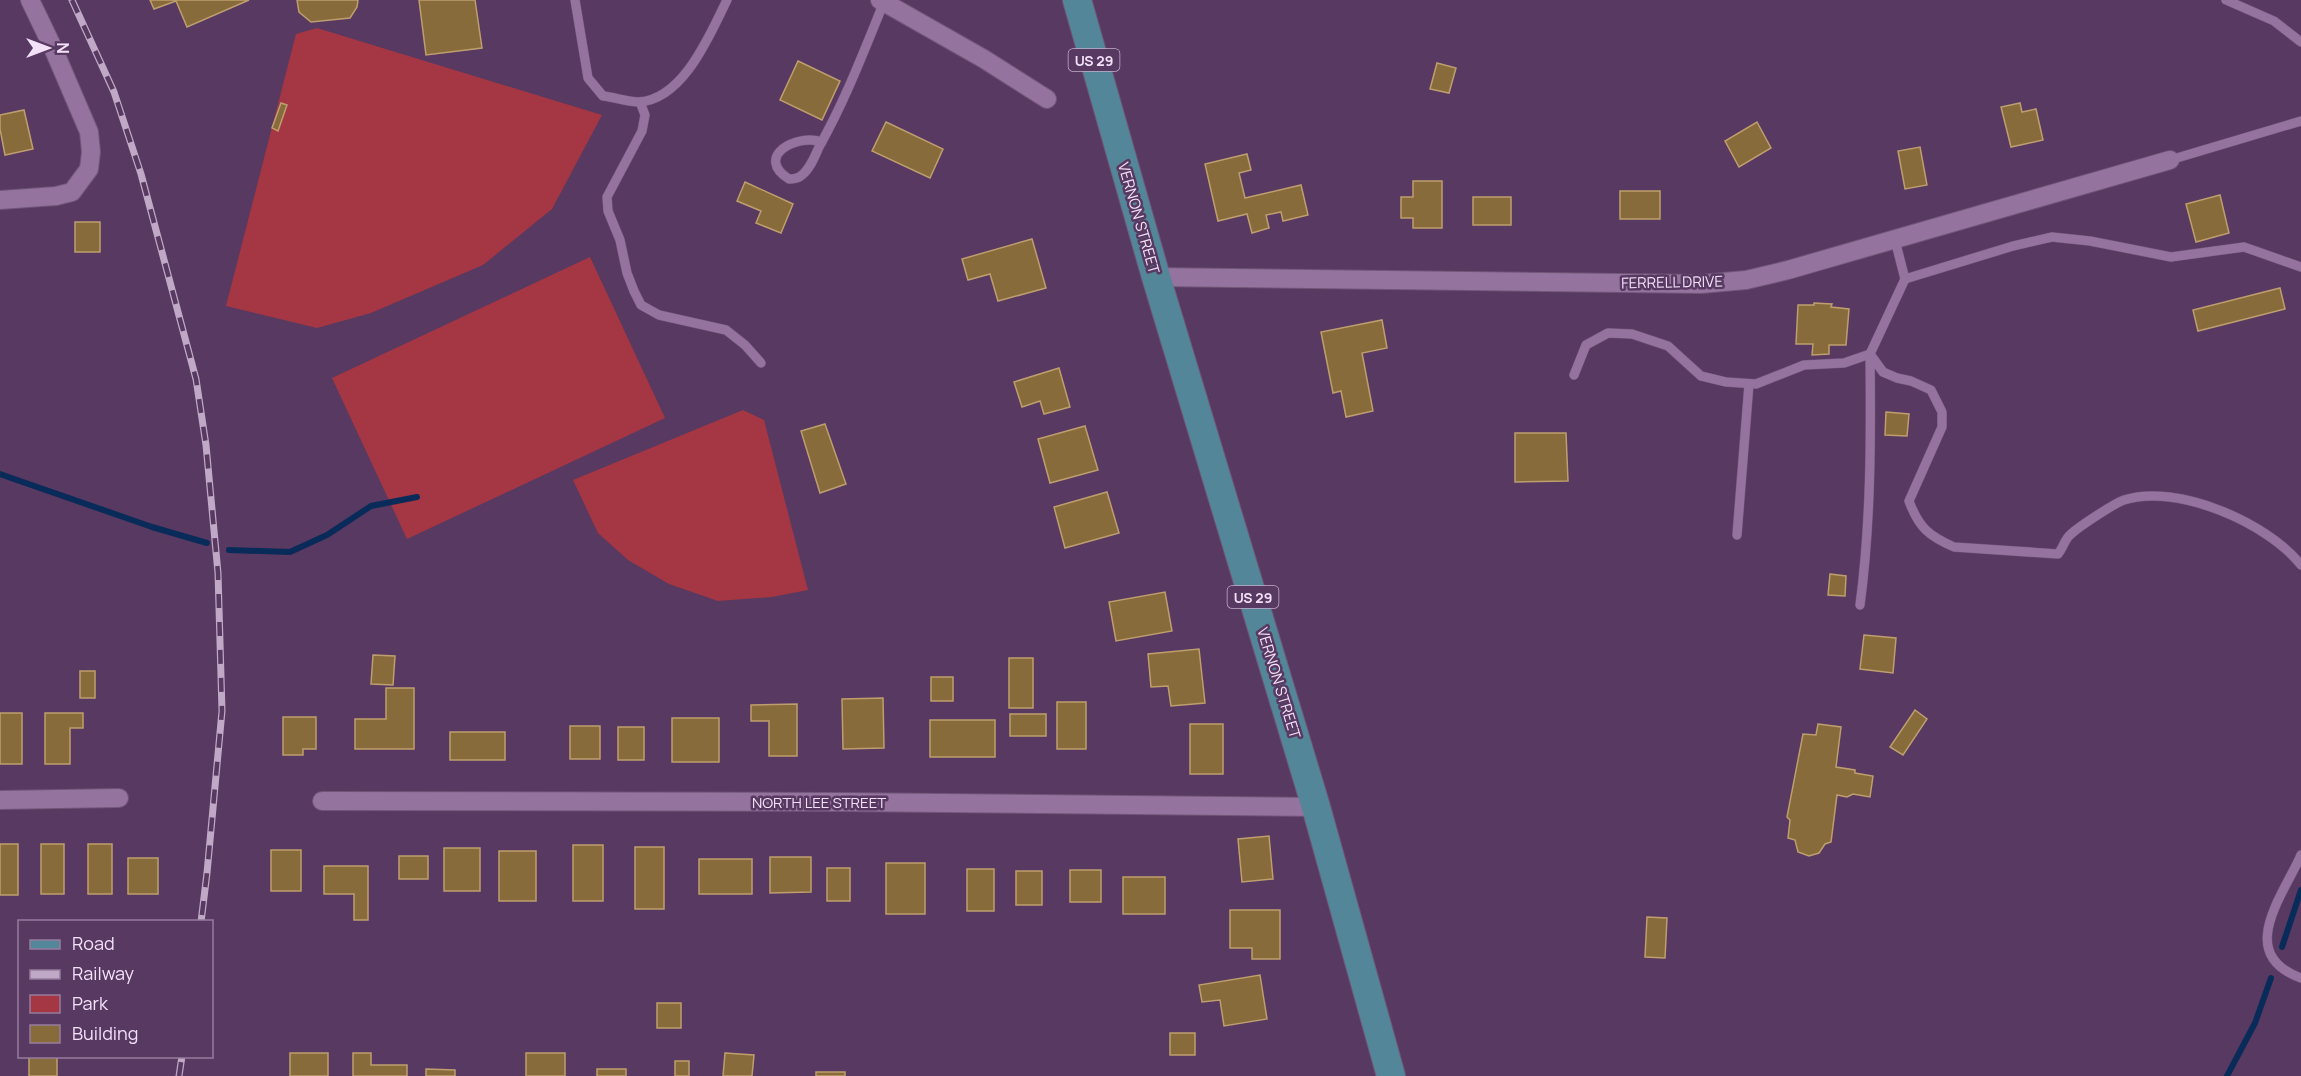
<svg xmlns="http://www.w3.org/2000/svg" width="2301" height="1076" font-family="Manrope,sans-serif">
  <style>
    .green { fill: #a43743 }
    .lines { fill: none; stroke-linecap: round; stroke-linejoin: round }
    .stream { stroke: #092b59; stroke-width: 6 }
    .building { fill: #886b3b; stroke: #be9e6e; stroke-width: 1.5 }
    .lane-casing { stroke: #6f5677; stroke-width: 10 }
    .street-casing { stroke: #6f5677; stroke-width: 20 }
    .primary-casing { stroke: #6f5677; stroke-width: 30 }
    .lane { stroke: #94739f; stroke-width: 9 }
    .street { stroke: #94739f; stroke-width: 18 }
    .primary { stroke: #528698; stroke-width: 28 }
    .rail-casing { stroke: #bfa9c6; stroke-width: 7 }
    .rail { stroke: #583961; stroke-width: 4.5; stroke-dasharray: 14; stroke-linecap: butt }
    .labels { text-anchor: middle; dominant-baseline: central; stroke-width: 5; stroke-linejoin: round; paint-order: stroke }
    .shield { fill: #583961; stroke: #c4afcb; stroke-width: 1.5 }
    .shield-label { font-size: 14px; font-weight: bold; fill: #f3e1f9 }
    .street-label { font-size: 15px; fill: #f3e1f9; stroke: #583961 }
  </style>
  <rect width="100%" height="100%" fill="#583961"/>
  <!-- green -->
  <g class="green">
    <path d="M317 28 602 115 552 209 483 265 371 313 317 328 226 306 296 34Z"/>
    <path d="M590 257 665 418 407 539 332 378Z"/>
    <path d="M743 410 764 420 808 590 772 597 718 601 669 584 628 560 598 533 573 480Z"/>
  </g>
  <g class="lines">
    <!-- stream -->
    <g class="stream">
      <path d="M0 474 152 527 207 543"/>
      <path d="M229 550 290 552 327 535 371 506 417 497"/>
      <path d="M2282 947 2301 890"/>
      <path d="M2227 1076 2255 1023 2271 978"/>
    </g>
  </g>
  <!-- building -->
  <g class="building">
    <path d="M150 0H249L187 27 176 1 154 9Z"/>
    <path d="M297 0H358L357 7 350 18 311 22 299 12Z"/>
    <path d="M419 0H475L482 48 426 55Z"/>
    <path d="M798 61 840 81 822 120 780 100Z"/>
    <path d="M1437 63 1456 68 1449 93 1430 89Z"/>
    <path d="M281 103 287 105 278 131 272 128Z"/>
    <path d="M2020 103 2022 112 2036 109 2043 140 2011 147 2001 107Z"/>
    <path d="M24 110 33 149 5 155 0 129V115Z"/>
    <path d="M886 122 943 149 930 178 872 151Z"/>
    <path d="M1757 122 1771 148 1739 167 1725 141Z"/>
    <path d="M1920 147 1927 185 1905 189 1898 151Z"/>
    <path d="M1247 154 1251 170 1239 173 1245 198 1301 185 1308 215 1283 221 1281 212 1266 215 1269 228 1252 233 1247 214 1218 221 1205 164Z"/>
    <path d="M1413 181H1442V228H1413V218H1401V197H1413Z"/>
    <path d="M745 182 793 204 781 233 756 223 761 211 737 201Z"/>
    <rect x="1620" y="191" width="40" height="28"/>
    <path d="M2220 195 2229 233 2196 242 2186 204Z"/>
    <rect x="1473" y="197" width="38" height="28"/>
    <rect x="75" y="222" width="25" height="30"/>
    <path d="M1032 239 1046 288 998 301 990 274 968 280 962 259Z"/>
    <path d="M2280 288 2285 309 2198 331 2193 310Z"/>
    <path d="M1814 303 1832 304 1831 307 1849 309 1846 345H1829V354L1812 355 1813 344H1796L1798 305H1814Z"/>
    <path d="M1382 320 1387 348 1362 353 1373 411 1346 417 1341 391 1333 393 1321 332Z"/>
    <path d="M1059 368 1070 407 1044 414 1040 401 1022 407 1014 382Z"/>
    <path d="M1886 412 1909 414 1907 436 1885 435Z"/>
    <path d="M825 424 846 484 820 493 801 431Z"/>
    <path d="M1085 426 1098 470 1050 483 1038 439Z"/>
    <path d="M1515 433H1566L1568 481 1515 482Z"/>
    <path d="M1107 492 1119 533 1065 548 1054 507Z"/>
    <path d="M1830 574 1846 576 1845 596 1828 595Z"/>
    <path d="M1165 592 1172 631 1116 641 1109 602Z"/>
    <path d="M1864 635 1896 638 1893 673 1860 669Z"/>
    <path d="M1199 649 1205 703 1171 706 1168 686 1151 687 1148 654Z"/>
    <path d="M373 655 395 656 393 685 371 684Z"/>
    <rect x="1009" y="658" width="24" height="50"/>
    <rect x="80" y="671" width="15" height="27"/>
    <rect x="931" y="677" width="22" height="24"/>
    <path d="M386 688H414V749H355V719H386Z"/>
    <path d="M883 698 884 748 843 749 842 699Z"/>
    <rect x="1057" y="702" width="29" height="47"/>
    <path d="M797 704V756H769V721H751V705Z"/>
    <path d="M1915 710 1927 719 1903 755 1890 747Z"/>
    <rect x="0" y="713" width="22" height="51"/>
    <path d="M45 713H83V728H70V764H45Z"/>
    <rect x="1010" y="714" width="36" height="22"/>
    <path d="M283 717H316V749H303V755H283Z"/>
    <rect x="672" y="718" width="47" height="44"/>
    <rect x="930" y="720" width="65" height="37"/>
    <rect x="1190" y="724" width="33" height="50"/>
    <path d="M1818 724 1841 727 1836 767 1855 770V773L1873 776 1870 797 1853 794 1847 797 1837 795 1831 842 1825 844 1819 853 1809 856 1798 852 1795 840 1788 838 1790 820 1787 817 1803 734 1816 735Z"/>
    <rect x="570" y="726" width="30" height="33"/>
    <rect x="618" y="727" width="26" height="33"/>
    <rect x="450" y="732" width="55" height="28"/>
    <path d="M1269 836 1273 879 1242 882 1238 839Z"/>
    <rect x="0" y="844" width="18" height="51"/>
    <rect x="41" y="844" width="23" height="50"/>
    <rect x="88" y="844" width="24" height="50"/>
    <rect x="573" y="845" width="30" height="56"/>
    <rect x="635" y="847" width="29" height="62"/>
    <rect x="444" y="848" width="36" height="43"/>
    <rect x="271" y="850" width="30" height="41"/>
    <rect x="499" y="851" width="37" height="50"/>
    <rect x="399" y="856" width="29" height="23"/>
    <path d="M770 857H811V892L770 893Z"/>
    <rect x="128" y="858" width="30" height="36"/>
    <rect x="699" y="859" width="53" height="35"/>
    <rect x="886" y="863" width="39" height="51"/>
    <path d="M324 866H368V920H354V894H324Z"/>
    <rect x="827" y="868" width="23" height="33"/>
    <rect x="967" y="869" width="27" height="42"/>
    <rect x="1070" y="870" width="31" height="32"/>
    <rect x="1016" y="871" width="26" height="34"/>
    <rect x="1123" y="877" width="42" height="37"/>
    <path d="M1230 910H1280V959H1252V948H1230Z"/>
    <path d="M1647 917 1667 918 1665 958 1645 957Z"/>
    <path d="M1260 975 1267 1019 1224 1026 1220 1000 1202 1002 1199 985Z"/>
    <rect x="657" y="1003" width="24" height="25"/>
    <rect x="1170" y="1033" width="25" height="22"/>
    <rect x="290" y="1053" width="38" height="23"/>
    <path d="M353 1053H371V1065H407V1076H353Z"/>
    <rect x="526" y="1053" width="39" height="23"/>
    <path d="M725 1053 754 1055 752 1076H723Z"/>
    <rect x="29" y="1056" width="28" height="20"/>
    <rect x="675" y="1061" width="14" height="15"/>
    <path d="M426 1069 455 1070V1076H426Z"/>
    <rect x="597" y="1069" width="29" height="7"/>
    <rect x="816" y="1072" width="29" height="4"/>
  </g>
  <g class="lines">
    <!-- lane casing -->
    <g class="lane-casing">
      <g id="lane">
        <path d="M575 0 588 78 603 96C614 97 628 102 639 102 684 99 710 34 727 0"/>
        <path d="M2226 0 2274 21 2301 42"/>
        <path d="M640 102 645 115 642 131 607 197 608 211 620 240 627 273 634 291 641 305 659 315 726 330 745 345 761 363"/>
        <path d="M822 142C796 133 754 157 789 179 794 179 799 178 802 175 810 169 815 156 819 147 845 101 864 51 884 2"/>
        <path d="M2170 160 2301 121"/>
        <path d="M1895 240 1905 279 2013 246 2052 237 2090 241 2171 257 2244 247 2301 267"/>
        <path d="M1870 354 1883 372 1897 378 1911 381 1931 390 1942 412V427L1909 501C1919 528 1929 536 1954 547L2058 554C2063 548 2065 539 2070 535 2078 527 2115 503 2124 500 2177 483 2268 523 2301 565"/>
        <path d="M1574 375 1586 345 1608 333 1632 334 1668 346 1701 376 1726 382 1756 384 1804 365 1844 363 1870 354 1905 279"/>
        <path d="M1737 535 1749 384"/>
        <path d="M1860 605C1871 522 1871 438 1870 354"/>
        <path d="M2301 855C2283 896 2235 954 2301 978"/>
      </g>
    </g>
    <!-- street casing -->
    <g class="street-casing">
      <g id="street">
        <path d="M880 0 984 59 1047 99"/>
        <path d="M0 200 56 196 72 192 89 169 91 152 89 132 53 48 30 0"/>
        <path d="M1156 277 1701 284 1746 280 1788 270 2170 160"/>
        <path d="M0 800 119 798"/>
        <path d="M322 801 841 802 1316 807"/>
      </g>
    </g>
    <!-- primary casing -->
    <g class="primary-casing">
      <path id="primary" d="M1077 0 1156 277 1316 807 1391 1076"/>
    </g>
    <!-- lane -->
    <use href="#lane" class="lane"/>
    <!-- street -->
    <use href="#street" class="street"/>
    <!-- primary -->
    <use href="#primary" class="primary"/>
    <!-- rail casing -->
    <g class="rail-casing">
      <g id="rail">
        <path d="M72 0 114 92 141 174 196 379 206 445 218 573 222 711 207 873 201 922"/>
        <path d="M179 1076 182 1056"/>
      </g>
    </g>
    <!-- rail -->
    <use href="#rail" class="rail"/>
  </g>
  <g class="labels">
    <!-- shield labels -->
    <g class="shield">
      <rect x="1068.5" y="49" width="51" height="22" rx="4.5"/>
      <rect x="1227.5" y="586" width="51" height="22" rx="4.5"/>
    </g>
    <g class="shield-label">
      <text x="1094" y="60">US 29</text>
      <text x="1253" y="597">US 29</text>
    </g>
    <!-- street labels -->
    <g class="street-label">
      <text transform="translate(1139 218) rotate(74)">VERNON STREET</text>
      <text transform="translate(1672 282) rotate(-1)">FERRELL DRIVE</text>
      <text transform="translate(1279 683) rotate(73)">VERNON STREET</text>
      <text x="819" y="802">NORTH LEE STREET</text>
    </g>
  </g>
  <!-- legend -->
  <rect x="18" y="920" width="195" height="138" fill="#583961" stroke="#967c9e" stroke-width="1.5"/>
  <rect x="30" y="940" width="30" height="9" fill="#528698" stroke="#967c9e" stroke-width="1.5"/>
  <text x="72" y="950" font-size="18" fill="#f3e1f9">Road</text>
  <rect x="30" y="970" width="30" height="9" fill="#bfa9c6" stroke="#967c9e" stroke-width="1.5"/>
  <text x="72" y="980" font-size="18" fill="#f3e1f9">Railway</text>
  <rect x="30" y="995" width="30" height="18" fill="#a43743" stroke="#967c9e" stroke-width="1.5"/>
  <text x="72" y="1010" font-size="18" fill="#f3e1f9">Park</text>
  <rect x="30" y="1025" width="30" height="18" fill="#886b3b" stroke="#967c9e" stroke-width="1.5"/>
  <text x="72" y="1040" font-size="18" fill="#f3e1f9">Building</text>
  <!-- north arrow -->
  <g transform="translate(48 48) rotate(90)" stroke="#583961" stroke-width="4.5" paint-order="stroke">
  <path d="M0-4.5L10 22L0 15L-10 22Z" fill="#f3e1f9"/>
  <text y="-9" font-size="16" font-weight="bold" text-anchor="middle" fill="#f3e1f9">N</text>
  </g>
</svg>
